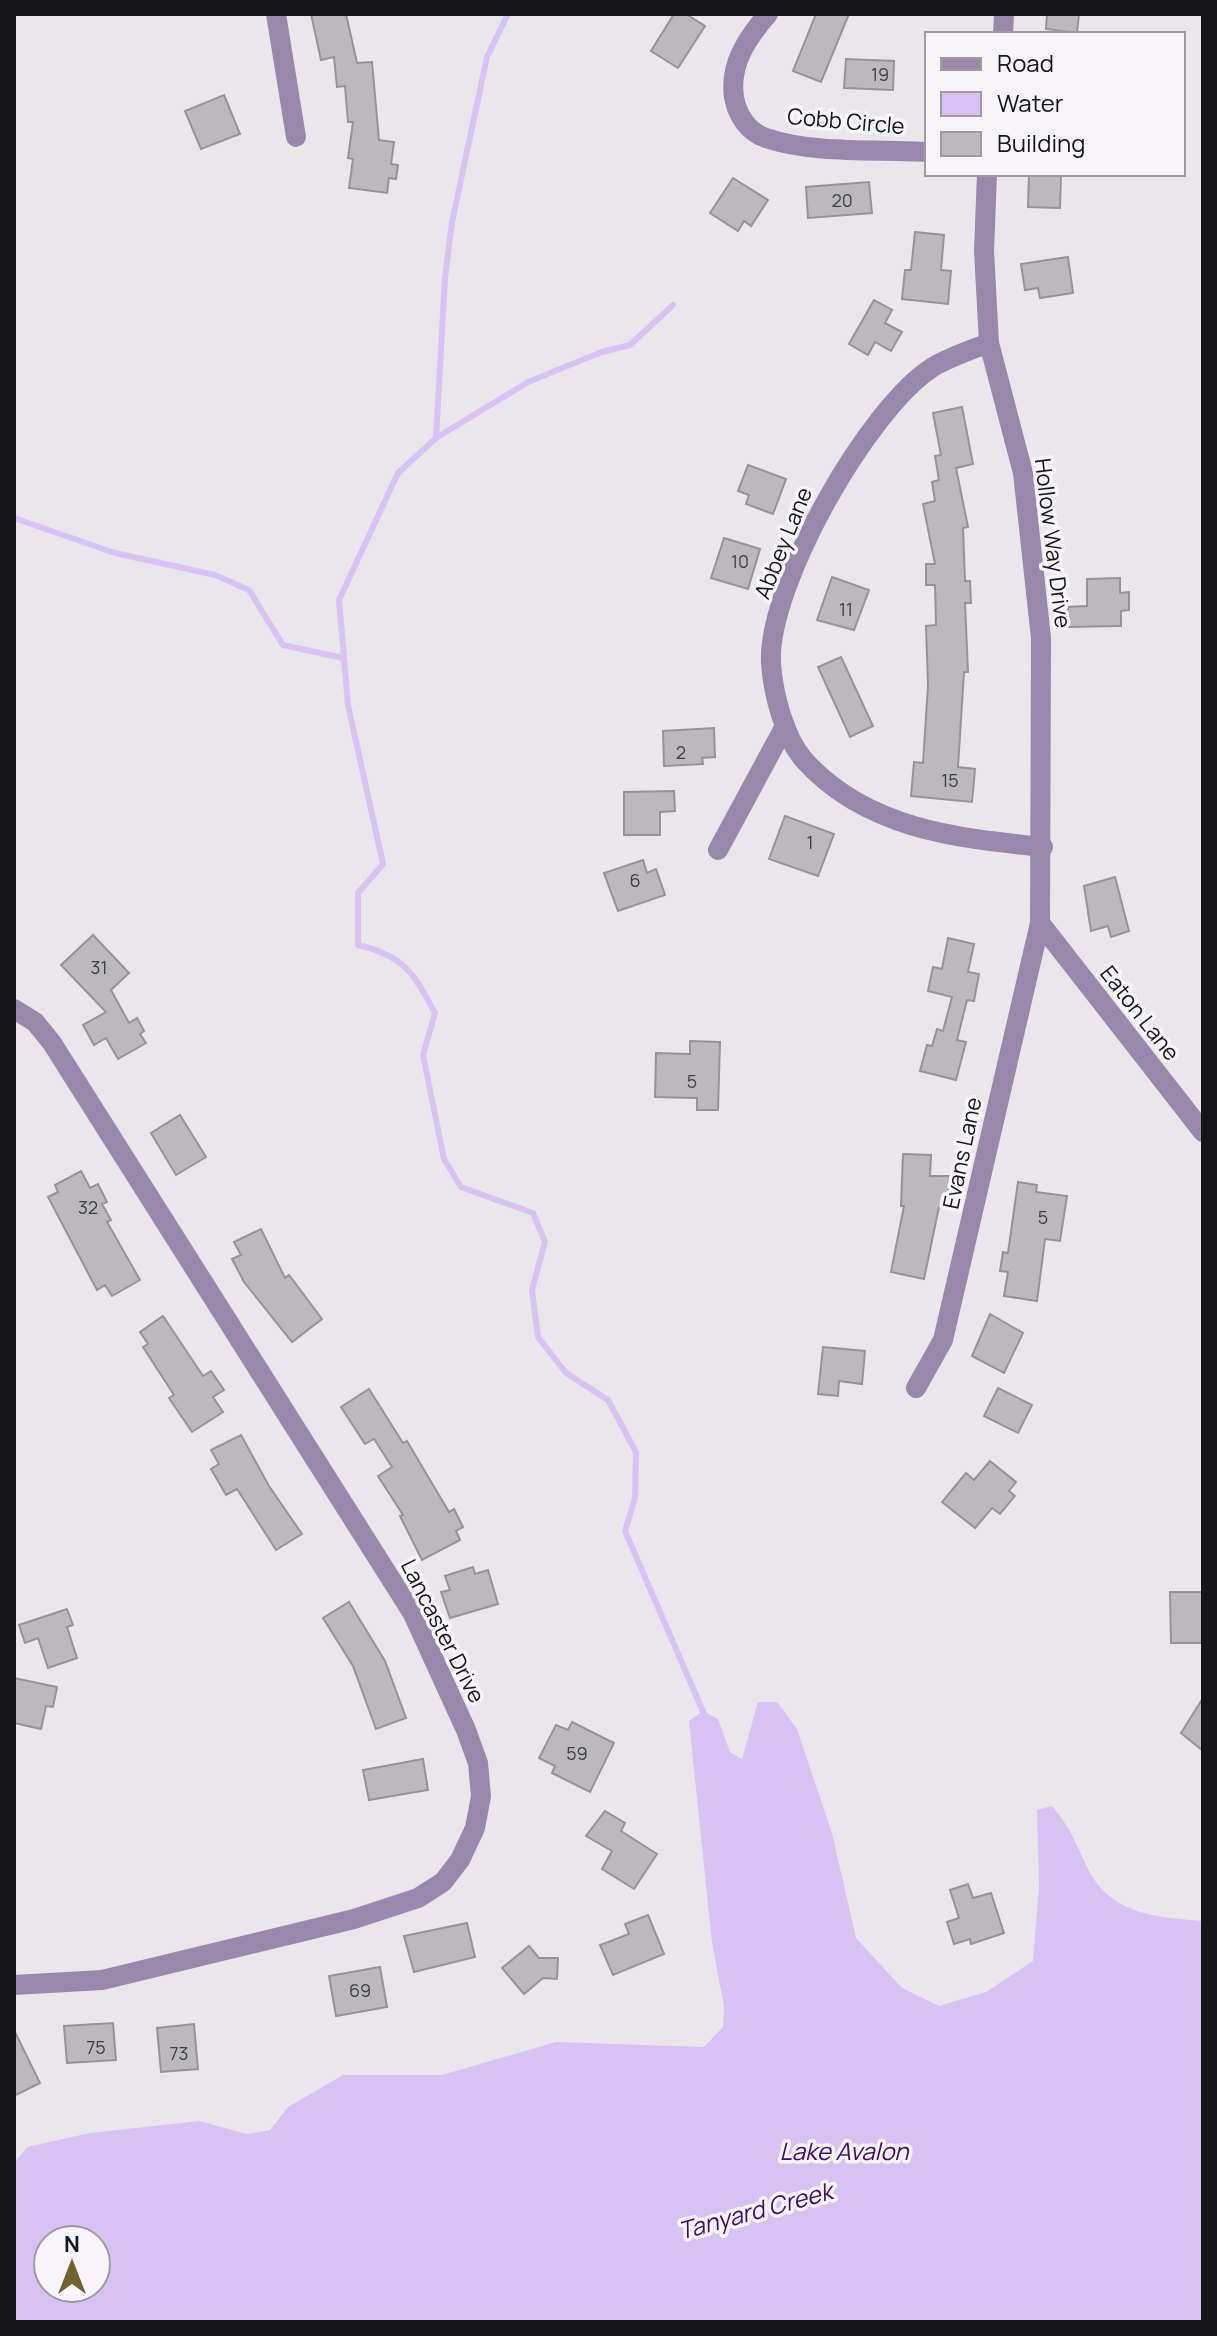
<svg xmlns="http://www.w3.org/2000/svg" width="1217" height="2336" font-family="Manrope,sans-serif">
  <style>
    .water { fill: #d8c2f4; fill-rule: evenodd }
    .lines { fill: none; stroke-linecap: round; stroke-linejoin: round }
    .stream { stroke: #d8c2f4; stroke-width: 6 }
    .building { fill: #bbb9be; stroke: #959398; stroke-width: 2 }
    .minor { stroke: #9888ab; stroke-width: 20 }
    .labels { text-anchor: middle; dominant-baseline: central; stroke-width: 7; stroke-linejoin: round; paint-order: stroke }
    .number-label { font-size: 18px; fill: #3f3e41 }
    .street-label { font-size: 22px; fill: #161517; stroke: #f7f4fa }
    .water-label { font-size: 24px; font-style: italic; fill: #430a6b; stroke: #f7f4fa }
  </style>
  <rect width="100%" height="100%" fill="#e9e7ec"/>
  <!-- water -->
  <path class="water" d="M758 1702H777L797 1729 832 1833 856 1938 902 1988 939 2006 986 1992 1033 1961 1039 1885 1037 1810 1052 1806C1071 1829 1074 1839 1086 1865 1109 1915 1155 1917 1203 1921V2322H14V2163L27 2147 90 2133 199 2121 247 2134 270 2130 288 2107 343 2075H442L556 2042 704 2047 723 2027 724 2006 712 1943 689 1721 703 1711 718 1719 730 1752 742 1759ZM48 2240H96V2288H48Z"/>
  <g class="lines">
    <!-- stream -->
    <g class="stream">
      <path d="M508 14 487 57 452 222 445 278 436 438 398 473 339 600 348 705 383 864 358 893V945C404 956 413 972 435 1013L423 1055 444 1159 461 1187 533 1213 545 1242 532 1290 538 1337 566 1373 608 1400 636 1452 635 1498 625 1531 705 1716"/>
      <path d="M436 438 528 382 602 352 630 345 673 305"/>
      <path d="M14 518 115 553 215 575 249 590 283 645 343 658"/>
    </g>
  </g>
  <!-- building -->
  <g class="building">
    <path d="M311 14H346L357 63 372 62 379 140 394 142 391 164 398 165 396 179 389 178 387 193 349 188 353 159 348 158 353 122H348L345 86 337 87 334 57 321 60Z"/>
    <path d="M674 14H686L705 26 678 68 651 51Z"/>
    <path d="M816 14H849L821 82 793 71Z"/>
    <path d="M1047 14H1079L1077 33 1046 29Z"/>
    <path d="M846 59 894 61 893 90 844 88Z"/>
    <path d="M224 95 240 134 201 149 185 111Z"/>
    <path d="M1029 174H1061L1060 208 1028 207Z"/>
    <path d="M733 178 768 200 751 226 744 221 738 231 710 213Z"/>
    <path d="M869 182 872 213 808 218 806 187Z"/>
    <path d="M915 232 944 235 941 270 951 271 948 304 902 299 905 270H911Z"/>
    <path d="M1068 257 1073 293 1040 298 1038 288 1025 290 1021 264Z"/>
    <path d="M874 300 892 310 885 323 902 332 891 351 875 342 868 355 849 344Z"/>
    <path d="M962 407 973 464 956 468 968 527 963 528 965 581H970L971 603H965L968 672H964L958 767 975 769 972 802 911 796 914 762 923 763 928 686 926 626 936 625 935 585H926V564H935L923 504 935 501 932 482 939 480 935 456 941 455 933 413Z"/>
    <path d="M748 465 786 479 773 514 746 504 749 495 738 491Z"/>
    <path d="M724 538 760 549 748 589 711 578Z"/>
    <path d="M832 577 869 590 854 630 817 620Z"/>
    <path d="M1120 578V593L1129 592V610L1121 611V626L1069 627 1068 607 1087 606V579Z"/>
    <path d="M841 657 873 726 850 737 818 667Z"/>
    <path d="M714 728 715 757 702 758 703 764 664 766 663 731Z"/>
    <path d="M674 791 675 811 660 812V835H624V792Z"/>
    <path d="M785 816 834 834 818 876 769 859Z"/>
    <path d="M643 860 647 873 656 869 665 895 618 911 604 873Z"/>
    <path d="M1115 877 1129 931 1111 937 1108 926 1091 931 1084 886Z"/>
    <path d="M93 935 129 973 111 990 129 1023 137 1018 144 1031 140 1034 146 1043 118 1059 106 1038 94 1045 83 1025 106 1012 61 965Z"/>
    <path d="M948 938 974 944 968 972 979 974 974 1001 967 1000 957 1040 966 1042 956 1080 920 1071 927 1045 932 1046 937 1029 943 1031 952 997 928 991 933 967 942 969Z"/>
    <path d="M690 1041 720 1042 718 1110H697V1098L655 1097 656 1053 690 1054Z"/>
    <path d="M180 1115 206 1157 176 1175 151 1133Z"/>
    <path d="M903 1154 931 1155 930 1176H949L948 1207H939L924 1279 891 1272 904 1206H901Z"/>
    <path d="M81 1171 90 1188 98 1184 107 1202 102 1204 111 1220 107 1222 140 1280 112 1296 105 1285 97 1290 48 1197 58 1192 55 1185Z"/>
    <path d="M1018 1182 1037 1185 1036 1192 1067 1196 1060 1241 1045 1239 1037 1301 1004 1296 1008 1272 1000 1271 1003 1252 1008 1253Z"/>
    <path d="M261 1229 285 1278 289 1275 322 1319 292 1342 244 1282 232 1259 241 1255 234 1242Z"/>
    <path d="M990 1314 1023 1333 1004 1373 972 1356Z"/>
    <path d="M163 1316 203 1376 211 1371 224 1390 213 1397 223 1412 192 1432 169 1398 174 1395 143 1347 148 1344 140 1332Z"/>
    <path d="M823 1347 865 1351 862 1384 839 1381 838 1396 818 1394Z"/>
    <path d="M998 1388 1032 1405 1018 1433 984 1416Z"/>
    <path d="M369 1389 403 1443 407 1441 449 1512 454 1509 463 1527 456 1531 460 1540 422 1560 400 1516 403 1515 378 1476 392 1467 374 1439 365 1444 341 1407Z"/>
    <path d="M241 1435 269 1486 302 1534 276 1550 237 1489 226 1495 211 1469 219 1464 211 1450Z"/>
    <path d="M990 1461 1016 1482 1009 1491 1015 1496 1000 1514 992 1508 975 1528 942 1502 966 1473 974 1480Z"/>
    <path d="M473 1567 475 1574 488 1570 498 1604 450 1618 441 1592 450 1590 445 1576Z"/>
    <path d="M1170 1592H1203V1643H1171Z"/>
    <path d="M349 1602 385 1661 406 1718 376 1729 353 1666 323 1618Z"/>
    <path d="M67 1609 73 1625 67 1627 77 1658 48 1668 38 1638 25 1643 19 1625Z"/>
    <path d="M14 1678 57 1687 53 1707 46 1706 41 1729 14 1723Z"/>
    <path d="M1203 1698V1751L1181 1733Z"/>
    <path d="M572 1722 614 1743 590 1792 552 1773 555 1766 539 1758 556 1725 568 1730Z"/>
    <path d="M423 1759 428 1790 369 1800 363 1770Z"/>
    <path d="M605 1811 625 1823 621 1831 657 1854 634 1889 602 1869 612 1851 586 1836Z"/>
    <path d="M968 1884 973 1898 991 1893 1004 1933 971 1944 970 1939 954 1944 947 1922 959 1918 950 1890Z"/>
    <path d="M648 1915 664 1954 613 1975 600 1945 629 1934 625 1924Z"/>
    <path d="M467 1923 475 1957 414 1972 404 1936Z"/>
    <path d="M529 1946 539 1958H558L557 1979 543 1978 524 1994 502 1968Z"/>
    <path d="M380 1967 387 2007 336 2016 329 1976Z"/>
    <path d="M113 2023 116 2060 67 2063 64 2026Z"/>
    <path d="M194 2024 198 2069 161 2072 157 2028Z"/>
    <path d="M14 2030 40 2083 14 2096Z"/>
  </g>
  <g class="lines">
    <!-- minor -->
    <g class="minor">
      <path d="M276 14 296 137"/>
      <path d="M768 14C748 37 729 64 734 97 737 115 748 132 766 138 812 154 879 149 927 152"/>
      <path d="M1003 34 1004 14"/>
      <path d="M989 343C971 350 950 357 933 367 868 408 767 586 771 663 773 693 784 737 804 760 866 829 956 838 1043 847"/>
      <path d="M718 850 785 726"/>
      <path d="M1040 923 1203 1132"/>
      <path d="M14 1009 35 1022 52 1043 413 1614 466 1730 478 1763 481 1796 475 1828 460 1860 443 1882 418 1898 354 1919 102 1980 14 1985"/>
      <path d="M916 1388 943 1340 1040 923 1041 638 1023 473 989 343 984 251 987 174"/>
    </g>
  </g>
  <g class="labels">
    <!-- number labels -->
    <g class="number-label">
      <text x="880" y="74">19</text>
      <text x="842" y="200">20</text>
      <text x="740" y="561">10</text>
      <text x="846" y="609">11</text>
      <text x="681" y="752">2</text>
      <text x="950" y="780">15</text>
      <text x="810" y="842">1</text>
      <text x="635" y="880">6</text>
      <text x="99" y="967">31</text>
      <text x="692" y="1081">5</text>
      <text x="88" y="1207">32</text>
      <text x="1043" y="1217">5</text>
      <text x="577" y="1753">59</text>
      <text x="360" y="1990">69</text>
      <text x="96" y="2047">75</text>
      <text x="179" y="2053">73</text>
    </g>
    <!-- street labels -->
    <g class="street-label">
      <text transform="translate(846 121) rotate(5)">Cobb Circle</text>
      <text transform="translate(783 543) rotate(-68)">Abbey Lane</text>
      <text transform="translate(1053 543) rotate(83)">Hollow Way Drive</text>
      <text transform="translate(1140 1013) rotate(52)">Eaton Lane</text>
      <text transform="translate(962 1153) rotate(-78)">Evans Lane</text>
      <text transform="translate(443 1631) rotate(63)">Lancaster Drive</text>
    </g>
    <!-- water labels -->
    <g class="water-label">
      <text x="844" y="2150">Lake Avalon</text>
      <text transform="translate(755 2210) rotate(-15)">Tanyard Creek</text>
    </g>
  </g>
  <!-- border -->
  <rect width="1217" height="2336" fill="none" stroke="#161517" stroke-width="32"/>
  <!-- legend -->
  <rect x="925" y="32" width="260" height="144" fill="#f7f4fa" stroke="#9d9b9f" stroke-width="2"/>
  <rect x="941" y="58" width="40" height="12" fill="#9888ab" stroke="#9d9b9f" stroke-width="2"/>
  <text x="997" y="72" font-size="24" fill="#161517">Road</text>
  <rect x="941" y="92" width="40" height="24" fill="#d8c2f4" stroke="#9d9b9f" stroke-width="2"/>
  <text x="997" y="112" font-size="24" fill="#161517">Water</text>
  <rect x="941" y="132" width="40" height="24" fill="#bbb9be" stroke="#9d9b9f" stroke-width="2"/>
  <text x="997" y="152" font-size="24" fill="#161517">Building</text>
  <!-- north arrow -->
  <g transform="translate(72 2264)"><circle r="38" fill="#f7f4fa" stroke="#9d9b9f" stroke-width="2"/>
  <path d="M0-6L14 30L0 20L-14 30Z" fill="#716431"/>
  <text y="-12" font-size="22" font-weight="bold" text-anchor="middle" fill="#161517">N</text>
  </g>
</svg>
